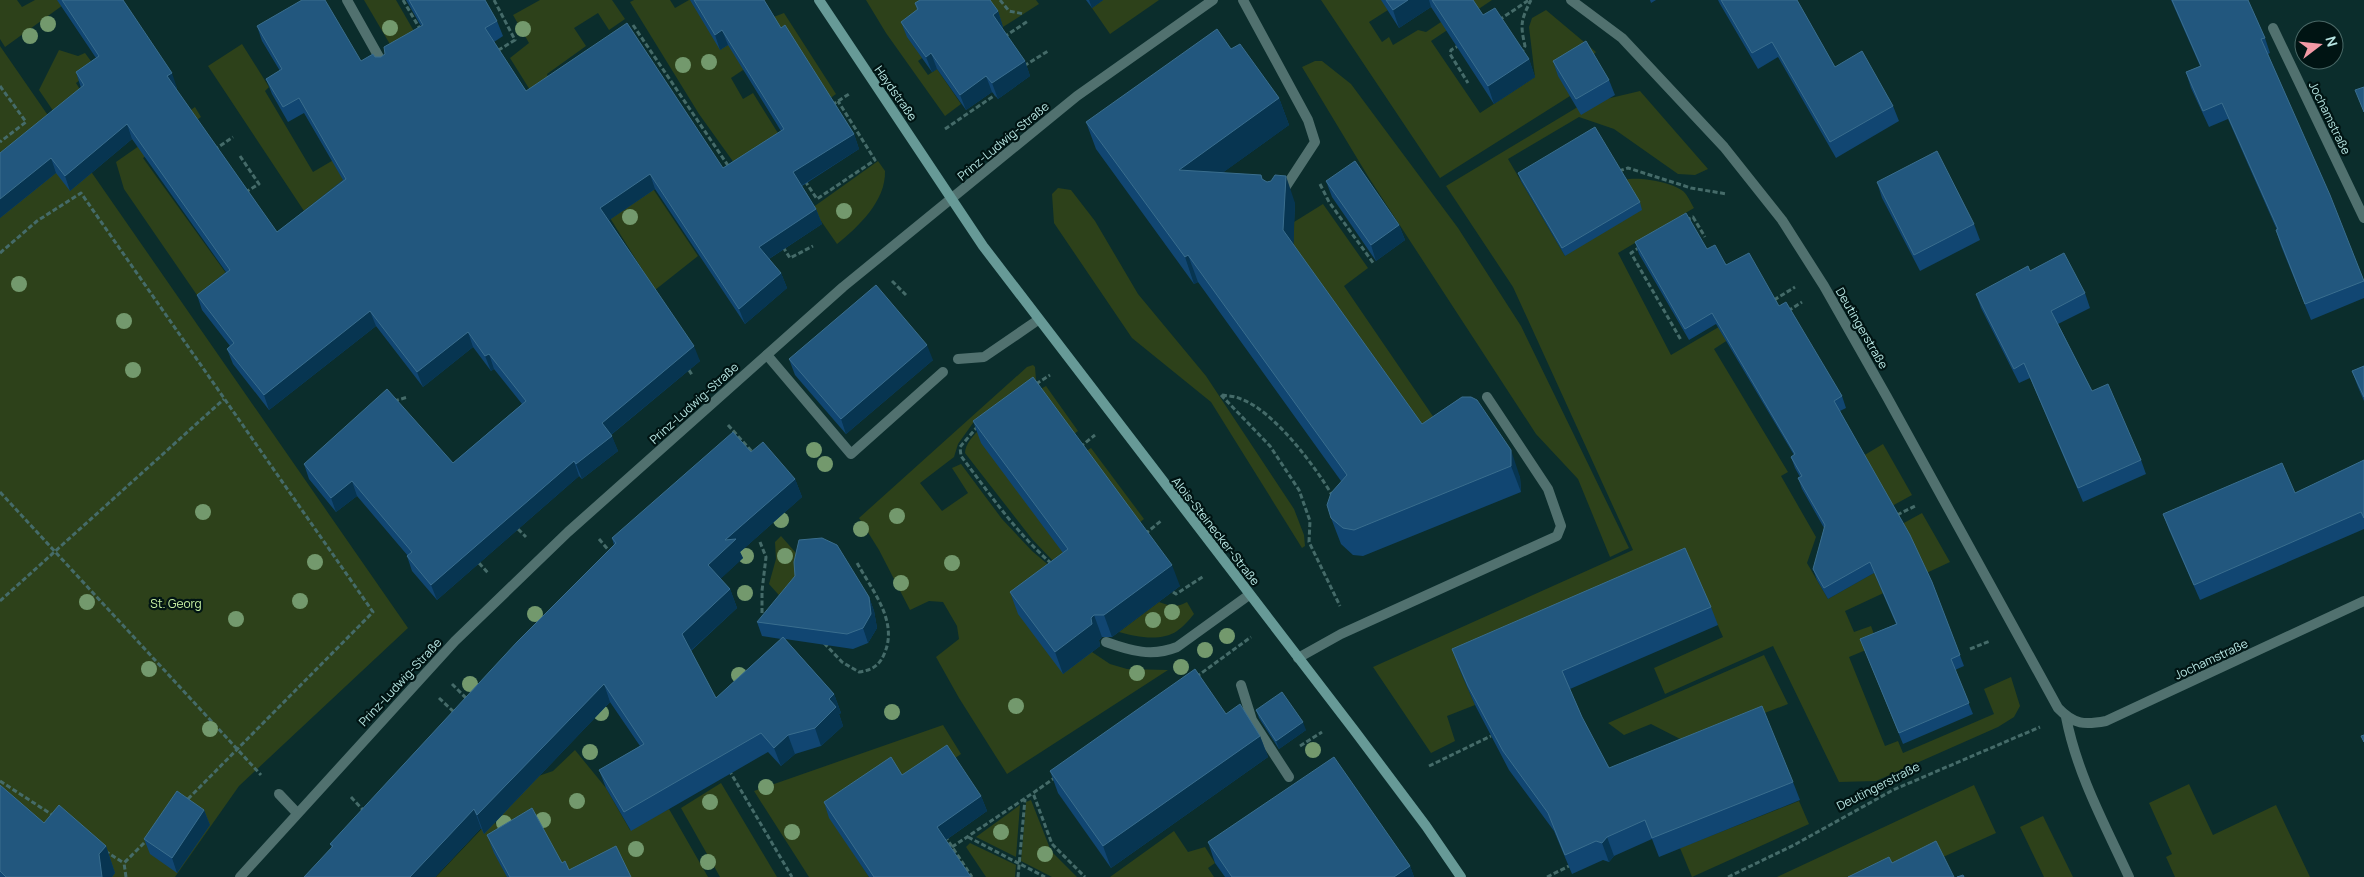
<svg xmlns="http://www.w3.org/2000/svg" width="2364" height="877" font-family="Manrope,sans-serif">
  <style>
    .green { fill: #2d411a }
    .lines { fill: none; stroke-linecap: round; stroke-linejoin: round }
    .path { stroke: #456b69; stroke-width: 3; stroke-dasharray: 5 2.5; stroke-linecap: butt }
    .service { stroke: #51716f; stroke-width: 10 }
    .minor { stroke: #51716f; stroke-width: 10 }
    .tertiary { stroke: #51716f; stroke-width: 10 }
    .secondary { stroke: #679a97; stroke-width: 10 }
    .tree { fill: #73996d }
    .wall { fill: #114672 }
    .shaded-wall { fill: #073551 }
    .building { fill: #22577e; stroke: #3a6e8e }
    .labels { text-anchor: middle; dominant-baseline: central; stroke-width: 4.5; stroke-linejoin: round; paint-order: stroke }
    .street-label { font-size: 12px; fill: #b7e6e3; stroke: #001413 }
    .park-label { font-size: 12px; fill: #c8f2a3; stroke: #001413 }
  </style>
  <rect width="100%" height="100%" fill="#0b2d2c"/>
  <!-- green -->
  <g class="green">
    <path d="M0 0H17L22 7 35 0H70L5 47 0 39Z"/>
    <path d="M364 0H396L442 80 428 109Z"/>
    <path d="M540 0H612L625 19 609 30 598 13 574 28 586 46 547 74 553 90 611 126 698 256 655 290 510 58 529 43 513 15Z"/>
    <path d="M634 0H670L675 8 689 0H725L771 18 784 13 836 94 828 100 743 70 731 78 743 99 753 93 786 146 742 174 699 114 630 2Z"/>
    <path d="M866 0H947L922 58 918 61 928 75 937 69 961 104 945 116 886 33Z"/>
    <path d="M985 0H1036L1039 4 1003 27Z"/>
    <path d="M1103 0H1159L1110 34 1092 8Z"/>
    <path d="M1321 0H1382L1388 10 1369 22 1382 42 1389 37 1393 45 1418 30 1426 32 1474 0H1492L1431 41 1480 113 1535 77 1529 27 1532 18 1546 10 1596 52 1592 56 1570 96 1440 178Z"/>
    <path d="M242 44 269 87 265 91 313 172 388 128 396 142 306 214 208 66Z"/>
    <path d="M0 46 56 127 92 173 408 628 239 786 175 877H0Z"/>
    <path d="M59 50 78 56 85 53 96 68 76 83 108 136 128 132 132 139 92 168 39 90Z"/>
    <path d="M1315 61H1322L1351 84 1458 228 1521 326 1629 548 1610 557 1578 479 1536 434 1369 178 1302 67Z"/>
    <path d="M1640 91 1708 169 1695 175 1678 174 1614 129 1579 117 1508 159 1565 256 1624 180C1638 176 1671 182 1683 191 1687 194 1691 203 1694 208L1618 253 1671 355 1729 321 1737 334 1714 349 1788 472 1781 476 1816 537 1807 563 1828 599 1916 549 1902 524 1922 513 1950 562 1845 611 1854 632 1871 626 1878 645 1849 657 1885 746 1898 741 1903 753 1994 714 1984 689 2011 677 2020 706 2014 717 1998 727 1876 781 1839 782 1773 646 1665 694 1654 668 1723 637 1692 567 1459 668 1475 705 1447 716 1455 741 1431 753 1373 667 1633 550 1513 287 1446 186 1581 105Z"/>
    <path d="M195 107 201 117 143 158 228 276 199 298 124 189 116 162Z"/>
    <path d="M878 161 885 171C886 201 858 227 837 244L812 208Z"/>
    <path d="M1058 188 1071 190 1095 221 1138 294 1206 376 1294 509 1304 535 1305 546 1302 548 1211 402 1132 338 1054 223 1052 194Z"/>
    <path d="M1323 204 1368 268 1344 286 1441 428 1431 450 1293 257 1294 222Z"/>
    <path d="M1033 365 1035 367 1036 380 990 409 973 423 958 444 954 457 920 483 942 511 968 493 952 468 961 464 1002 519 1032 551 1065 579 1092 652 1110 664 1127 669 1168 670 1007 774 959 698 936 657 959 639 957 626 943 602 929 601 910 610 879 550 859 518 1027 367Z"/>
    <path d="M1046 386 1078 431 1070 437 1066 557 1053 561 1032 539 965 453C966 428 1026 398 1046 386Z"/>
    <path d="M1883 444 1912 495 1892 506 1863 456Z"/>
    <path d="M1091 448 1144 519 1135 526 1082 454Z"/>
    <path d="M781 536 803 561 794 612 769 584 776 559 775 542Z"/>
    <path d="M1159 602C1170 606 1176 608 1187 602L1194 614C1189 620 1183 627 1177 631 1161 642 1136 637 1119 632Z"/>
    <path d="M1764 655 1788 704 1688 743 1651 724 1624 735 1608 723Z"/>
    <path d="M943 725 961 754 929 776 830 817 869 877H809L754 791Z"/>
    <path d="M575 750 606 788 630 830 669 809 708 877H567L518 840 499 808 521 782 553 771Z"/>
    <path d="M721 783 777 877H720L681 808Z"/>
    <path d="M2189 784 2213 835 2276 805 2310 877H2175L2166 857 2172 854 2149 803Z"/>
    <path d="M1974 785 1996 833 1899 877H1777Z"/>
    <path d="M1031 800 1051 851 1077 877H1052L1021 861 1026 802Z"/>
    <path d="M1799 801 1809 824 1692 877 1680 848Z"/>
    <path d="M1020 805 1016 857 976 837Z"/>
    <path d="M2043 816 2073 877H2044L2020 827Z"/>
    <path d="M492 818 525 871 514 877H436Z"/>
    <path d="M1174 831 1188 852 1205 847 1215 863 1208 868 1214 877H1110Z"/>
    <path d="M970 843 1016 865 1015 877H986L966 847Z"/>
  </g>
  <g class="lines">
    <!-- path -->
    <g class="path">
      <path d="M403 0 420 29"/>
      <path d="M494 0 515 40 497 51"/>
      <path d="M1000 0 1009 11 1024 14"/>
      <path d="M1499 20 1529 0"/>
      <path d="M633 25 729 167"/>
      <path d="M1004 37 1028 21"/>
      <path d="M1460 45 1451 50 1450 54 1468 83"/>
      <path d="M1521 54 1525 46C1520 24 1521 20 1531 0"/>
      <path d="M1024 66 1048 51"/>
      <path d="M0 86 26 122 0 142"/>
      <path d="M832 105 849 94"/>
      <path d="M945 129 995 95"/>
      <path d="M214 150 233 137"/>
      <path d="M240 156 259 184 244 193"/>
      <path d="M1619 171 1628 168 1691 188 1727 194"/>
      <path d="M805 181 817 199 875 160 838 101"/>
      <path d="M1320 184 1329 202 1374 264"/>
      <path d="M1686 220 1693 217 1705 237"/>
      <path d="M783 247 790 258 813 246"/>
      <path d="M1640 247 1631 253 1681 340"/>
      <path d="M0 253 37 221 81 193 373 612 185 802"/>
      <path d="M892 281 906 295"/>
      <path d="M1774 300 1795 287"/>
      <path d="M1788 311 1802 302"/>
      <path d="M689 370 692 375"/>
      <path d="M1036 384 1050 375"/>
      <path d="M1221 395 1270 446 1299 490 1310 521 1309 542 1340 606"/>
      <path d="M1222 395C1228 396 1235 396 1241 399 1274 411 1315 466 1332 495"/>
      <path d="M394 401 408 397"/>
      <path d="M728 425 754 454"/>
      <path d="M978 426 960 447 961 456C989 493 1017 534 1052 564"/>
      <path d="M1080 447 1095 435"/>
      <path d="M0 492 261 775"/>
      <path d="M1897 515 1917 505"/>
      <path d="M518 529 526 537"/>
      <path d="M1145 534 1162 520"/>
      <path d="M599 539 611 553"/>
      <path d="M760 542 766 557 762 591V613"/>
      <path d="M479 563 488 573"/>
      <path d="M1173 592 1176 594 1204 576"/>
      <path d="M0 601 224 399"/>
      <path d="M824 643 842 662 859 672C873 670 880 665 885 652 898 620 871 589 856 561"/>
      <path d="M1970 649 1990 641"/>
      <path d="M1196 677 1251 637"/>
      <path d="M452 684 467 699"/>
      <path d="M439 698 455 713"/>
      <path d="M1300 746 1322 732"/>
      <path d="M1429 766 1491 736"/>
      <path d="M729 770 792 877"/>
      <path d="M1056 777 1033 793 1052 844 1085 877"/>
      <path d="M0 781 54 816"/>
      <path d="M351 797 364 811"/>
      <path d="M945 836 972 877"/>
      <path d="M968 837 1045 877"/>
      <path d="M952 847 1033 793"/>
      <path d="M105 851 124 863"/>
      <path d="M126 877 124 863 147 840"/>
      <path d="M1018 877 1025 799"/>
      <path d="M1547 877 1569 866"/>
      <path d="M1728 877 1794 845 1893 790 2040 727"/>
    </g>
    <!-- service -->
    <g class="service">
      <path d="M347 0 384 66"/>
      <path d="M1243 0 1308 120 1315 142 1281 194"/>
      <path d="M2273 28 2364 218"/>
      <path d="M767 355 851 454 943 372"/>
      <path d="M958 359 984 357 1038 320"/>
      <path d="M1106 642C1131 651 1152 657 1177 647L1249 595"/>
      <path d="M1298 658 1341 634 1557 536 1561 526 1548 489 1487 397"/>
      <path d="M1241 685 1252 720 1289 777"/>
      <path d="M2066 717C2077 774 2105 825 2129 877"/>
      <path d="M279 794 297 813"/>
    </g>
    <!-- minor -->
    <path class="minor" d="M1571 0 1622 38 1724 147 1782 220 1824 286 1887 397 2058 708C2074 725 2085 725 2106 721L2364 601"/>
    <!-- tertiary -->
    <path class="tertiary" d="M240 877 455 641 568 532 843 287 1077 96 1213 0"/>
    <!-- secondary -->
    <path class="secondary" d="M819 0 983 246 1354 730 1426 826 1461 877"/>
  </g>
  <!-- trees -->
  <g class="tree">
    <circle cx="48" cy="24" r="8"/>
    <circle cx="390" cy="28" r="8"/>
    <circle cx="523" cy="29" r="8"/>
    <circle cx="30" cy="36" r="8"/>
    <circle cx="709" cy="62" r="8"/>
    <circle cx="683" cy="65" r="8"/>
    <circle cx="844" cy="211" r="8"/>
    <circle cx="630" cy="217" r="8"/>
    <circle cx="19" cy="284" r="8"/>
    <circle cx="124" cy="321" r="8"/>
    <circle cx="133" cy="370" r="8"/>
    <circle cx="814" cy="450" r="8"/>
    <circle cx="825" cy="464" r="8"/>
    <circle cx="203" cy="512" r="8"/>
    <circle cx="897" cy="516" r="8"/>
    <circle cx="781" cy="520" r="8"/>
    <circle cx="861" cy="529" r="8"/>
    <circle cx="746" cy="556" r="8"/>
    <circle cx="785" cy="556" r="8"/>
    <circle cx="315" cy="562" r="8"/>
    <circle cx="952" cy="563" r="8"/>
    <circle cx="901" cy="583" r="8"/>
    <circle cx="745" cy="593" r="8"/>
    <circle cx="300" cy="601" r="8"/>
    <circle cx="87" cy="602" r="8"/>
    <circle cx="1172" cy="612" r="8"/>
    <circle cx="535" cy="614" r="8"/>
    <circle cx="236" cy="619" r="8"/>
    <circle cx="1153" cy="620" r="8"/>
    <circle cx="1227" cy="636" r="8"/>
    <circle cx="1205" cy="650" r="8"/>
    <circle cx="1181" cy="667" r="8"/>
    <circle cx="149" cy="669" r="8"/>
    <circle cx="1137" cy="673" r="8"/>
    <circle cx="739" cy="675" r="8"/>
    <circle cx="470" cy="684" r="8"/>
    <circle cx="1016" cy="706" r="8"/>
    <circle cx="892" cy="712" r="8"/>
    <circle cx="601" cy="713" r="8"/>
    <circle cx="210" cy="729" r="8"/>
    <circle cx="1313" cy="750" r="8"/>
    <circle cx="590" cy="752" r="8"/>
    <circle cx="766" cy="787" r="8"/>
    <circle cx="577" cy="801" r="8"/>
    <circle cx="710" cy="802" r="8"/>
    <circle cx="543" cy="820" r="8"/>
    <circle cx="504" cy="823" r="8"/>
    <circle cx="792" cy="832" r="8"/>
    <circle cx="1001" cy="832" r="8"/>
    <circle cx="636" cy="849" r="8"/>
    <circle cx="1045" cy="854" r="8"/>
    <circle cx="708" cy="862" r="8"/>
  </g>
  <!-- wall -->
  <g class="wall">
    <path d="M57 0H123L177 88 176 89 277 232 343 180 304 113 288 122 272 94 266 79 280 71 262 41 257 26 361 61 375 57H381L421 26 406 0H485L497 21 503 36 494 42 526 91 723 168 781 131 728 45 720 50 690 0H764L781 28 854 134 859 149 802 186 816 209 822 224 769 259 781 273 787 288 745 324 655 189 609 220 700 361 611 435 618 451 582 479 579 476 437 600 412 571 407 556H408L357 496 336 512 309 479 304 464 453 463 522 404 494 369 491 371 473 347 423 387 376 326 269 410 233 364 227 349 230 346 202 310 197 295 226 272 132 139 70 191 56 173 0 218 81 88 76 72 96 58Z"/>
    <path d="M1086 0H1103L1092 8Z"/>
    <path d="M1381 0H1473L1483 15 1529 59 1535 77 1494 104 1431 7 1399 28Z"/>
    <path d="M1650 0H1656L1651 3Z"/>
    <path d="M1718 0H1797L1835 67 1893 106 1899 121 1836 158 1778 57 1758 69 1720 4Z"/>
    <path d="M2171 0H2248L2265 38 2270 53 2268 54 2364 281V298L2311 320 2281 246 2276 230H2277L2228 119 2209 127 2191 88 2186 72 2200 66Z"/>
    <path d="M915 3 998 11 1003 27 1002 28 1025 61 1030 76 998 99 992 92 966 110 937 69 932 72 907 37 901 22 917 10Z"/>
    <path d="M1231 49 1279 98 1289 125 1222 173 1262 180 1295 203 1293 245 1422 424 1462 397 1520 477 1521 492 1363 556 1353 555 1341 544 1331 518 1341 481 1198 282 1194 284 1096 149 1086 122Z"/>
    <path d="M1553 61 1609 80 1615 95 1581 115 1558 76Z"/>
    <path d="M1518 173 1640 202 1642 210 1565 256 1521 181Z"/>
    <path d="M1326 181 1399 225 1405 240 1376 261 1332 197Z"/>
    <path d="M1877 182 1974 224 1980 240 1920 271 1882 198Z"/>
    <path d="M1635 242 1707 249 1779 306 1842 396 1846 408 1840 411 1932 582 1964 666 1955 670 1973 714 1903 744 1860 639 1896 624 1874 573 1828 599 1817 580 1813 569 1824 528 1802 489 1798 478 1800 477 1795 468 1791 457 1794 455 1716 324 1689 340 1639 254Z"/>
    <path d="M2030 271 2085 293 2090 308 2058 324 2092 391 2141 460 2146 474 2083 502 2030 378 2019 383 1981 308 1976 294Z"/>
    <path d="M789 359 933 360 846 434 795 375Z"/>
    <path d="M2364 366V401L2358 387 2352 371Z"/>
    <path d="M973 421 1180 586 1112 637H1102L1099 640 1100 646 1063 674 1018 614 1010 592 1063 553 981 443Z"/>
    <path d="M751 452 795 479 802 497 740 552 743 558 720 579 730 589 737 608 691 651 716 698 781 639 762 636 757 622 869 597 874 611 877 628 868 643 853 649 785 639 834 694 841 713 839 714 843 726 821 746 795 754 781 766 768 752 631 831 606 788 599 770 640 746 610 702 484 834 481 828 435 877H304L332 848 330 844 614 545 612 538Z"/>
    <path d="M2364 460V529L2200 600 2169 530 2163 514 2295 493Z"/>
    <path d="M1711 607 1718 625 1570 689 1582 717 1609 768 1793 782 1800 800 1659 857 1652 839 1614 856 1609 862 1603 860 1572 874 1554 831 1509 770 1475 705 1459 668 1452 649Z"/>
    <path d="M1256 710 1306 730 1279 749 1259 718Z"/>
    <path d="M1226 714 1260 736 1268 757 1111 868 1058 793 1050 771Z"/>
    <path d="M902 775 981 796 987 811 946 840 971 877H869L829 818 824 802Z"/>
    <path d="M0 785 44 823 106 846 115 873 112 877H0Z"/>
    <path d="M204 810 210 825 177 873 150 854 144 839Z"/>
    <path d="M487 835 562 863 569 870 631 877H507L494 853Z"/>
    <path d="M1208 842 1410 866 1414 877H1225L1215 863Z"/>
  </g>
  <!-- shaded-wall -->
  <g class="shaded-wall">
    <path d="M1089 0H1103L1092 8Z"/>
    <path d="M1408 0H1429L1431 7 1399 28 1393 10Z"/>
    <path d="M998 11 1003 27 999 30 993 15Z"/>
    <path d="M722 30 728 45 720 50 715 35Z"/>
    <path d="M931 53 937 69 932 72 926 57Z"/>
    <path d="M1529 59 1535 77 1494 104 1488 86Z"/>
    <path d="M1025 61 1030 76 998 99 992 83Z"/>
    <path d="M172 73 177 88 172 91 167 76Z"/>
    <path d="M986 76 992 92 966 110 960 95Z"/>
    <path d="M1279 98 1289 125 1189 197 1179 170Z"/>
    <path d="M127 124 132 139 70 191 65 176Z"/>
    <path d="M854 134 859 149 799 187 793 172Z"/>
    <path d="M51 158 56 173 0 218V199Z"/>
    <path d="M650 174 655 189 605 223 600 208Z"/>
    <path d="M1286 176 1295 203 1293 257 1283 230Z"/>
    <path d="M816 209 822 224 764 262 759 247Z"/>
    <path d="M1399 225 1405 240 1376 261 1371 245Z"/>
    <path d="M1188 255 1198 282 1194 284 1185 257Z"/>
    <path d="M781 273 787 288 745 324 739 309Z"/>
    <path d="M370 311 376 326 269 410 264 395Z"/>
    <path d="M468 332 473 347 423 387 417 372Z"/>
    <path d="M927 345 933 360 846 434 841 419Z"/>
    <path d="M694 346 700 361 607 438 602 423Z"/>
    <path d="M489 354 494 369 491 371 485 356Z"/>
    <path d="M612 436 618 451 582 479 576 464Z"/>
    <path d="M1511 450 1520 477 1521 492 1511 466Z"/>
    <path d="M574 461 579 476 437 600 431 585Z"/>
    <path d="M795 479 802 497 740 552 743 558 715 584 708 565 725 540Z"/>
    <path d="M352 481 357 496 336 512 331 498Z"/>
    <path d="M1172 565 1180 586 1112 637 1104 615Z"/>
    <path d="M730 589 737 608 689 652 682 634Z"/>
    <path d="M869 597 874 611 877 628 868 643 863 628Z"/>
    <path d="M1094 615 1102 637 1099 640 1100 646 1063 674 1055 652 1091 618Z"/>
    <path d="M604 684 610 702 484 834 477 815Z"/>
    <path d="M834 694 841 713 839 714 843 726 821 746 815 728 829 699Z"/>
    <path d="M1303 722 1306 730 1279 749 1276 741Z"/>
    <path d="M788 735 795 754 781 766 774 748Z"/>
    <path d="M1260 736 1268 757 1111 868 1103 846Z"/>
    <path d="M981 796 987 811 943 842 937 827Z"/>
    <path d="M474 809 481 828 435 877H410Z"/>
    <path d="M204 810 210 825 177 873 172 858Z"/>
    <path d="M1607 837 1614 856 1609 862 1602 843Z"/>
    <path d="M106 846 115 873 112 877H102L99 854Z"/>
    <path d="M1410 866 1414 877H1394Z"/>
  </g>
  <!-- building -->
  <g class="building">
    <path d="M62 0H123L172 73 167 76 277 232 346 179 299 98 283 107 266 79 282 69 257 26 302 0H325L361 61 373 54 375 57H381L385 54 384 47 423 25 409 0H485L497 21 485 28 526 91 627 23 723 168 784 129 722 30 715 35 694 0H764L781 28 785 25 854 134 793 172 816 209 759 247 781 273 739 309 650 174 600 208 694 346 602 423 612 436 576 464 574 461 431 585 407 556 412 552 352 481 331 498 304 464 387 389 453 463 526 401 489 354 485 356 468 332 417 372 370 311 264 395 227 349 234 343 197 295 230 270 127 124 65 176 51 158 0 199V153L84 85 76 72 99 56Z"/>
    <path d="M920 0H990L998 11 993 15 1025 61 992 83 986 76 960 95 931 53 926 57 901 22 918 9 915 3Z"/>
    <path d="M1386 0H1408L1393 10Z"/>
    <path d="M1432 0H1473L1483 15 1495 8 1529 59 1488 86Z"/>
    <path d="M1721 0H1797L1835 67 1862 51 1893 106 1830 142 1772 42 1752 53Z"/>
    <path d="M2172 0H2248L2265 38 2261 39 2330 195 2364 281 2305 304 2276 230 2278 229 2222 103 2203 111 2186 72 2201 66Z"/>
    <path d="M1217 29 1231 49 1240 44 1279 98 1179 170 1261 175 1262 179 1267 182 1271 181 1275 175 1286 176 1283 230 1422 424 1462 397H1471L1477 400 1511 450V466L1354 530 1343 528 1331 518 1327 505 1331 493 1347 475 1188 255 1185 257 1086 122Z"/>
    <path d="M1586 41 1609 80 1576 99 1553 61Z"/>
    <path d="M2364 87V112L2355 90Z"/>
    <path d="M1595 127 1640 202 1562 248 1518 173Z"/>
    <path d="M1937 151 1974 224 1914 255 1877 182Z"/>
    <path d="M1355 161 1399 225 1371 245 1326 181Z"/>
    <path d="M1686 213 1707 249 1715 245 1726 265 1749 253 1779 306 1786 302 1842 396 1834 401 1910 535 1932 582 1960 655 1951 659 1969 703 1899 733 1860 639 1897 624 1870 562 1824 588 1813 569 1825 525 1798 478 1802 476 1791 457 1795 454 1712 313 1685 329 1635 242Z"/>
    <path d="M2064 253 2085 293 2051 311 2092 391 2108 384 2141 460 2078 488 2024 363 2014 369 1976 294 2028 266 2030 271Z"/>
    <path d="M876 285 927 345 841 419 789 359Z"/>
    <path d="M2364 366V397L2352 371Z"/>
    <path d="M1033 377 1172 565 1104 615H1094L1091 618 1092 624 1055 652 1010 592 1068 549 973 421Z"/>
    <path d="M733 432 751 452 763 442 795 479 725 540 736 539 708 565 730 589 682 634 716 698 783 637 834 694 829 699 836 707 815 728 788 735 774 748 761 733 624 812 599 770 644 744 604 684 477 815 474 809 410 877H304L333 846 330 844 517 642 616 543 612 538Z"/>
    <path d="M2364 460V518L2361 512 2194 585 2163 514 2282 463 2295 493Z"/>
    <path d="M822 538 837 545 869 597 871 614 863 628 847 634 757 622 795 576 794 562 799 540Z"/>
    <path d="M1685 548 1711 607 1562 671 1582 717 1609 768 1762 706 1793 782 1652 838 1645 820 1607 837 1602 843 1596 841 1565 855 1548 813 1503 751 1468 686 1452 649Z"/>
    <path d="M1195 669 1226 714 1240 704 1260 736 1103 846 1050 771Z"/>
    <path d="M1282 692 1303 722 1276 741 1256 710Z"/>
    <path d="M2364 735V742L2361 736Z"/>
    <path d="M947 745 981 796 937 827 971 877H874L824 802 891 757 902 775Z"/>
    <path d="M1334 757 1410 866 1394 877H1232L1208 842Z"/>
    <path d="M0 785 44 823 59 805 106 846 99 854 102 877H6L0 871Z"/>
    <path d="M177 791 204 810 172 858 144 839Z"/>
    <path d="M532 808 562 863 565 861 569 870 616 846 631 877H510L487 835Z"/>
    <path d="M1936 841 1954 877H1848L1889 857 1892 863Z"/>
    <path d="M1963 875 1964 877H1957Z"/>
  </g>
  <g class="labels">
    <!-- street labels -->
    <g class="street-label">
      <text transform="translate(896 93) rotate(55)">Haydstraße</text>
      <text transform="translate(2330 118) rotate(64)">Jochamstraße</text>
      <text transform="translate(1003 141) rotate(-40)">Prinz-Ludwig-Straße</text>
      <text transform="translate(1862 328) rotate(60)">Deutingerstraße</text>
      <text transform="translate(694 403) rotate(-42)">Prinz-Ludwig-Straße</text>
      <text transform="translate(1216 531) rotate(52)">Alois-Steinecker-Straße</text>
      <text transform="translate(2211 659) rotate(-25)">Jochamstraße</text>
      <text transform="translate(400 682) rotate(-47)">Prinz-Ludwig-Straße</text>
      <text transform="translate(1878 786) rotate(-27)">Deutingerstraße</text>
    </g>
    <!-- park labels -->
    <g class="park-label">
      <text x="176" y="603">St. Georg</text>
    </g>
  </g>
  <!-- north arrow -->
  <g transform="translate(2319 45) rotate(74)"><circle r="24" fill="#001413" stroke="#496866"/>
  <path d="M0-4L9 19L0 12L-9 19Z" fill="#f49aa6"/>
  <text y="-8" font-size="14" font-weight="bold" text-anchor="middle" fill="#b7e6e3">N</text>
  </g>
</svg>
